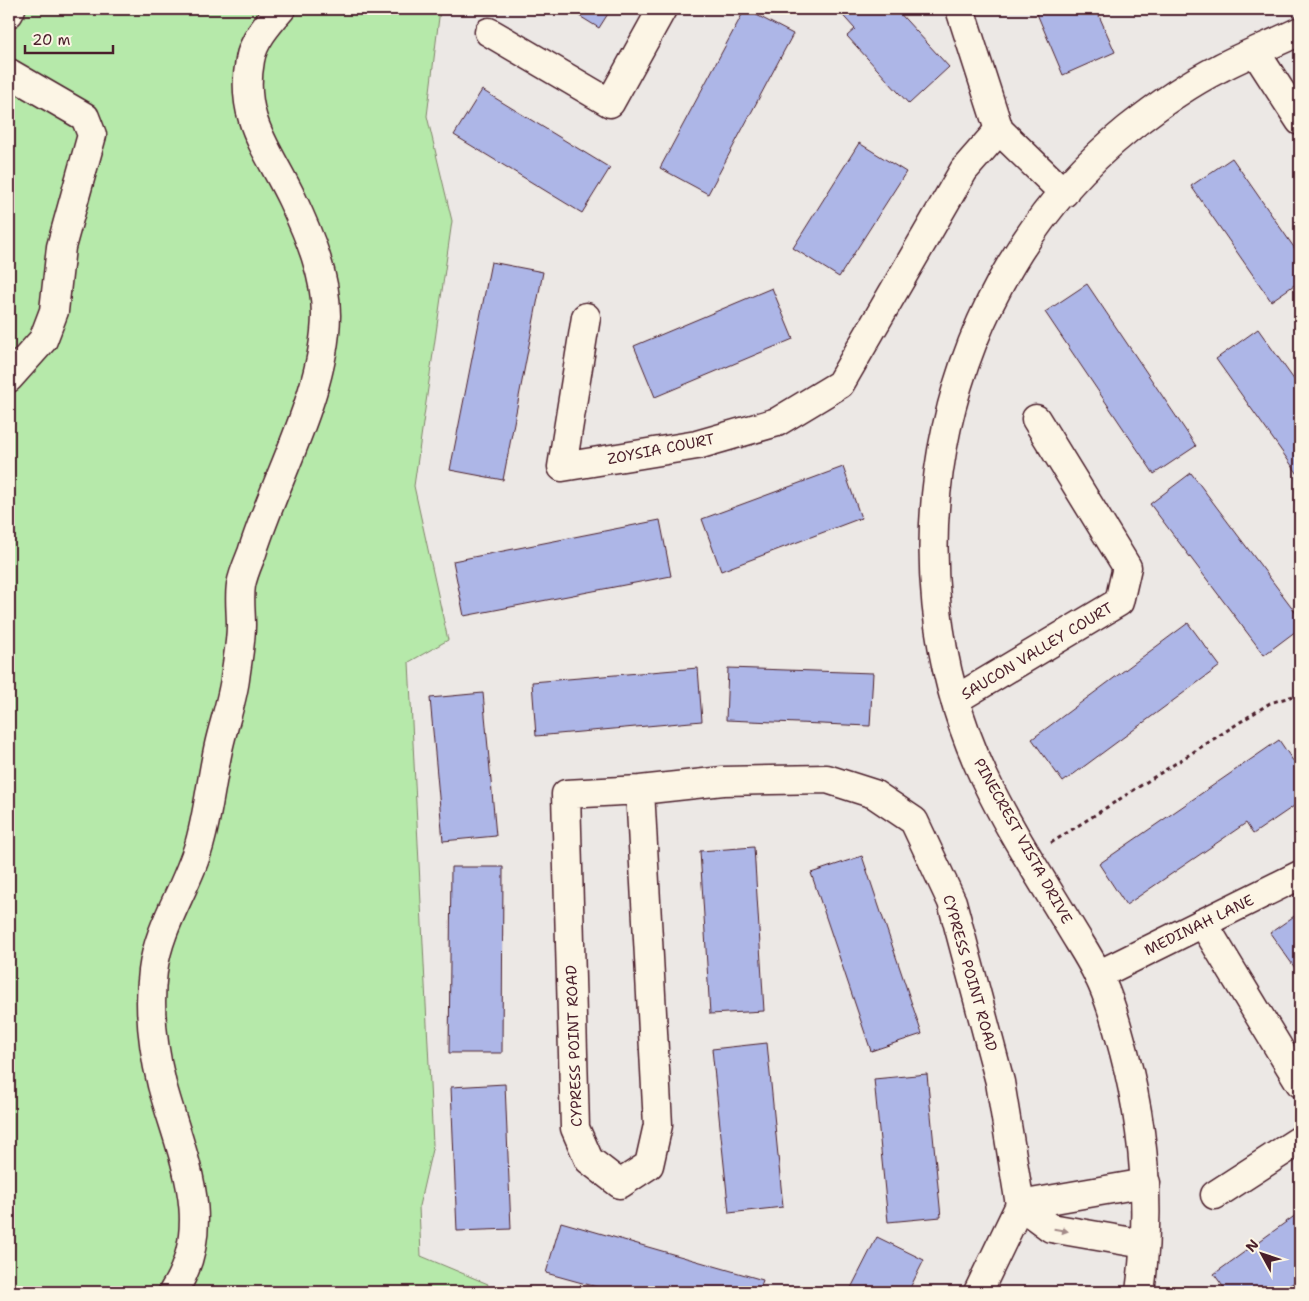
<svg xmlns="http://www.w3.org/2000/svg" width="1309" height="1301" font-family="'Shantell Sans',sans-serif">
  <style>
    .green { fill: #b6e9aa; stroke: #80846a }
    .building { fill: #adb6e7; stroke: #4a1f2b }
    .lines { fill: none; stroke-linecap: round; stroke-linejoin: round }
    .minor-casing { stroke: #4a1f2b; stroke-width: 31 }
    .path { stroke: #4a1f2b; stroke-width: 3; stroke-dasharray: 4 4; stroke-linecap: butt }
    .minor { stroke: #fcf5e5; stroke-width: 28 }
    .oneway { fill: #a38a88 }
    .labels { text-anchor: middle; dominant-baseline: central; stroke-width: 4; stroke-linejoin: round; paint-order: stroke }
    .street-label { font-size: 15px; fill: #4a1f2b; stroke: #fcf5e5 }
  </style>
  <rect width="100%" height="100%" fill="#ece8e5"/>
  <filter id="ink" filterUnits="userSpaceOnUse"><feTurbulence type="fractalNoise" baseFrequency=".02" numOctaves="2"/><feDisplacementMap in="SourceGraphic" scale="10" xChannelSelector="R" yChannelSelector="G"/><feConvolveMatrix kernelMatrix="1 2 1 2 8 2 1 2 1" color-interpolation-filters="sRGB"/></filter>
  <g filter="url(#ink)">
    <!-- green -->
    <path class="green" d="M9 9H440L427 116 452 221 414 486 448 640 409 662 433 1145 419 1206 421 1256 488 1284 484 1292H9Z"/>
    <!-- building -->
    <g class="building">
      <path d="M568 9H611L599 28Z"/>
      <path d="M745 9 793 34 708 194 660 168Z"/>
      <path d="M837 9H896L949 67 909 104 847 36 855 29Z"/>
      <path d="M1035 9H1096L1115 52 1063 75Z"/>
      <path d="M482 90 610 168 582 213 454 135Z"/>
      <path d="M859 143 906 172 839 277 793 248Z"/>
      <path d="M1232 158 1300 256V281L1271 301 1191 186Z"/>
      <path d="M491 262 543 272 503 480 450 470Z"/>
      <path d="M1087 284 1196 446 1154 474 1045 312Z"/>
      <path d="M772 288 793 339 655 397 634 346Z"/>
      <path d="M1258 329 1300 388V477L1216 359Z"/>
      <path d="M843 467 861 518 721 571 702 519Z"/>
      <path d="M1191 473 1300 618V628L1264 655 1150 504Z"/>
      <path d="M660 520 671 576 464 616 453 561Z"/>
      <path d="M1188 623 1220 666 1063 782 1032 739Z"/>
      <path d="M698 668 702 721 536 736 532 682Z"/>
      <path d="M728 668 873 673 870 726 726 720Z"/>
      <path d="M483 693 496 836 443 841 430 698Z"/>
      <path d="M1279 740 1300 771V802L1253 834 1246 823 1126 905 1099 864Z"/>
      <path d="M754 847 764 1011 710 1014 700 851Z"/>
      <path d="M862 856 922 1034 871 1051 811 873Z"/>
      <path d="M451 867H503L502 1053H449Z"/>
      <path d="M1300 912V975L1270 933Z"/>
      <path d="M767 1043 783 1207 729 1213 712 1049Z"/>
      <path d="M927 1074 941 1217 888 1222 874 1079Z"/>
      <path d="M505 1084 511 1229 457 1231 451 1087Z"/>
      <path d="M1300 1212V1278L1281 1292H1227L1214 1274Z"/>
      <path d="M561 1222 763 1280 759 1292H615L546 1273Z"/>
      <path d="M877 1237 924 1260 908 1292H849Z"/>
    </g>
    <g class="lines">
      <!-- minor casing -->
      <g class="minor-casing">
        <g id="minor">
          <path d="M960 9 999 130 1064 193"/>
          <path d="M9 13 11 9"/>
          <path d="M489 32 610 103 662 9"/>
          <path d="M1256 53 1300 121"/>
          <path d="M9 73 85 117 92 135 61 247 54 311 43 340 9 378"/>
          <path d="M586 317 562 467 697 445 777 422 840 384 964 170 999 130"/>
          <path d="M955 700 1119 602 1127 567 1036 419"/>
          <path d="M640 790 658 1125 649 1165 620 1184 589 1160 575 1128 566 794 640 790 723 781 827 779 874 794 914 821 952 902 1000 1082 1020 1205 978 1292"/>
          <path d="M1203 923 1300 1083"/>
          <path d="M1098 975 1300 875"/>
          <path d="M1215 1195 1300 1140"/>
          <path d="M1020 1205 1051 1228 1144 1244"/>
          <path d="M1020 1205 1146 1183"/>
          <path d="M173 1292C217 1224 181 1155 162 1085 153 1048 148 1009 153 971 159 923 190 884 201 838 209 807 212 776 219 745 224 723 232 701 235 679 237 662 241 643 241 625 241 612 239 598 241 585 243 574 248 563 252 553 275 479 325 393 326 315 326 275 309 235 292 199 269 150 239 120 250 60 253 41 268 24 281 9"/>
          <path d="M1140 1292C1151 1211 1145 1131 1124 1052 1117 1026 1110 999 1098 975 1091 960 1081 945 1072 930 1042 880 1009 830 984 777 881 558 939 282 1128 129 1157 106 1188 84 1220 68 1246 54 1274 44 1300 31"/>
        </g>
      </g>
      <!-- path -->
      <path class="path" d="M1051 843 1270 703 1300 694"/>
      <!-- minor -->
      <use href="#minor" class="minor"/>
    </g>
    <!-- one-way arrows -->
    <defs><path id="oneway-solid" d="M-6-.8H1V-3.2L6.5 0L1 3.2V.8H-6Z" transform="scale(1.25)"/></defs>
    <use class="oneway" href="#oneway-solid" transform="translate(1061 1230) rotate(10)"/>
  </g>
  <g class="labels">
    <!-- street labels -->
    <g class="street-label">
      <text transform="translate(661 449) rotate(-11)">ZOYSIA COURT</text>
      <text transform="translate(1037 651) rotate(-31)">SAUCON VALLEY COURT</text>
      <text transform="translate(1023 841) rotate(61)">PINECREST VISTA DRIVE</text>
      <text transform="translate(1199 925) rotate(-26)">MEDINAH LANE</text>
      <text transform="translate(970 973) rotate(74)">CYPRESS POINT ROAD</text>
      <text transform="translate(574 1046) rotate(-92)">CYPRESS POINT ROAD</text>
    </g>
  </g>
  <!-- margin -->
  <rect width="1309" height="1301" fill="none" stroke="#fcf5e5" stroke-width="30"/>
  <rect x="15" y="15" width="1279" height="1271" fill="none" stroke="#4a1f2b" stroke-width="2" filter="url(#ink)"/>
  <!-- north arrow -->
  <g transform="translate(1262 1254) rotate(310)" stroke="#fcf5e5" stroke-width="4" paint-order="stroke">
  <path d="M0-4L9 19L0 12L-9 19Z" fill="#4a1f2b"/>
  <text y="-8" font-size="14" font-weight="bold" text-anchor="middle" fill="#4a1f2b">N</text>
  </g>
  <!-- scale -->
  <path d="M25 45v8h88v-8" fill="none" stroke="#4a1f2b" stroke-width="2.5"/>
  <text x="32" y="45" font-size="15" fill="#4a1f2b" stroke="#fcf5e5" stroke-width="4" paint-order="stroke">20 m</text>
</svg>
